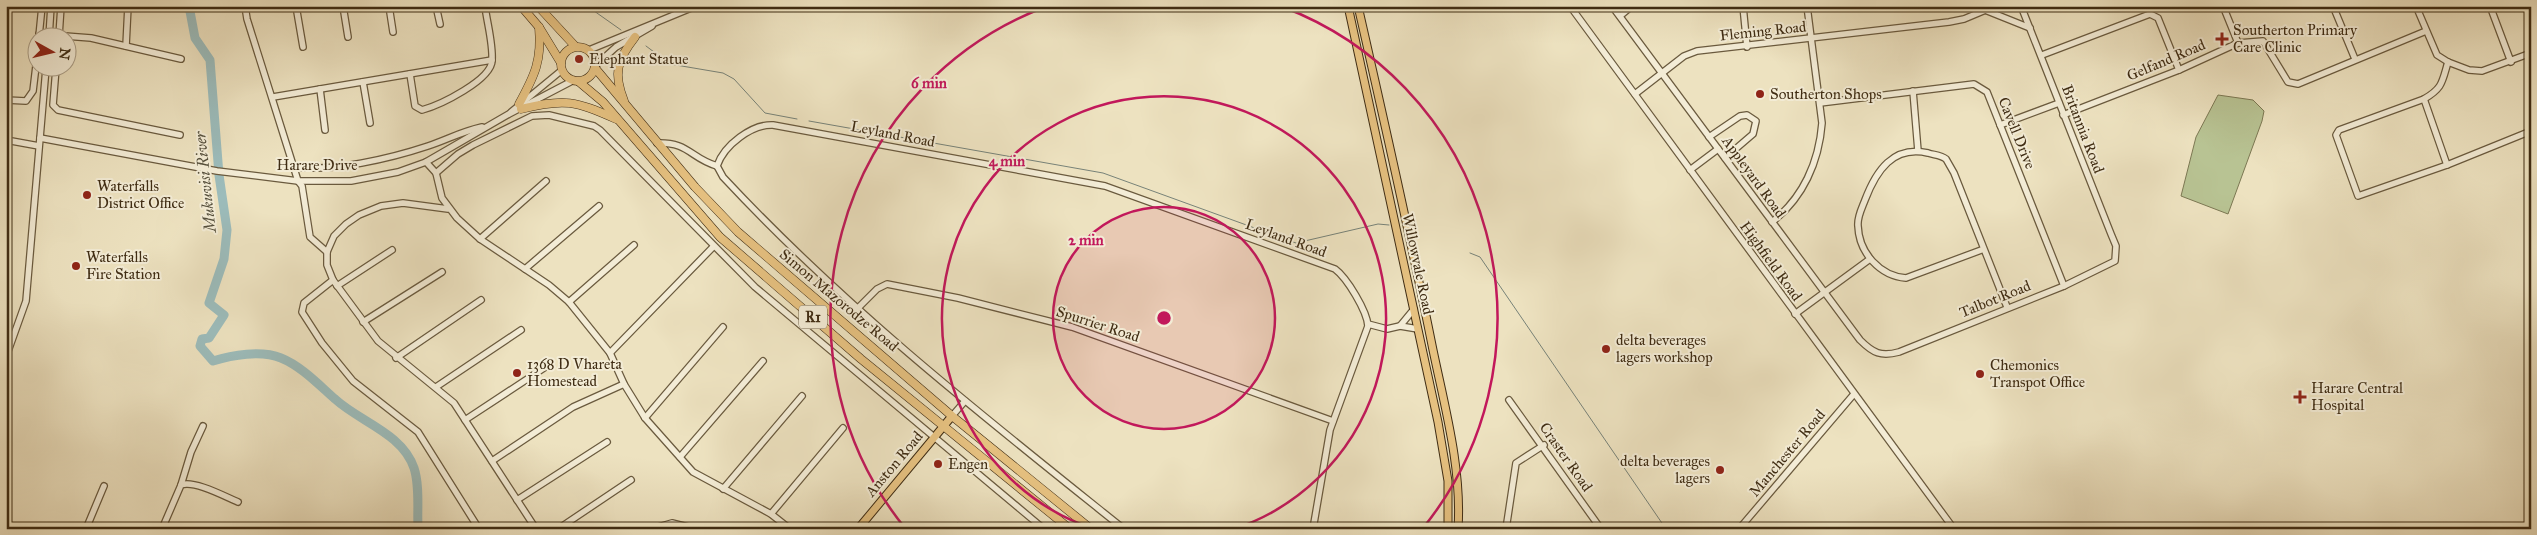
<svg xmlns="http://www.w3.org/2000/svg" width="2537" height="535" font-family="'IM FELL Great Primer',serif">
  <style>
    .green { fill: #b8c393; stroke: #7c7853 }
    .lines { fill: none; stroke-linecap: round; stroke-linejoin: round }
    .stream { stroke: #778278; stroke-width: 1 }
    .river { stroke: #9cbcbb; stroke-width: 9 }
    .minor-casing { stroke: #6a5a3e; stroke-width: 8 }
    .major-casing { stroke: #3f2c13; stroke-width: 9 }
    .highway-casing { stroke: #3f2c13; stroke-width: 9 }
    .minor { stroke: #f3ecd6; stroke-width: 5.5 }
    .major { stroke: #e6c180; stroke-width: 7 }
    .highway { stroke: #e6c180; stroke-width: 8 }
    .ring { fill: none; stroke: #c2185b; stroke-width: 2.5 }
    .poi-dot { fill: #8f2418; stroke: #f3ecd6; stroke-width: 2 }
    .labels { text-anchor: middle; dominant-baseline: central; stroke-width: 4; stroke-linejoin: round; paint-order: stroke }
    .shield { fill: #f3ecd6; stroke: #75664e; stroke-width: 1 }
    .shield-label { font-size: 14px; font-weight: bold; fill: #3f2c13 }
    .poi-label { font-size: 15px; fill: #3f2c13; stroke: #f3ecd6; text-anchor: start }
    .street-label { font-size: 15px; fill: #3f2c13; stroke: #f3ecd6 }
    .water-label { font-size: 16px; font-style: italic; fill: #56503d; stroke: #f3ecd6 }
    .centre { fill: #c2185b; stroke: #f3ecd6; stroke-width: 2.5 }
    .ring-label { font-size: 15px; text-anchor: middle; font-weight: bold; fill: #c2185b; stroke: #f3ecd6; stroke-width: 4; stroke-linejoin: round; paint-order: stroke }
  </style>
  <rect width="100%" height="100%" fill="#ede2c0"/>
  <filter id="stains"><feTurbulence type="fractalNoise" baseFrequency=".004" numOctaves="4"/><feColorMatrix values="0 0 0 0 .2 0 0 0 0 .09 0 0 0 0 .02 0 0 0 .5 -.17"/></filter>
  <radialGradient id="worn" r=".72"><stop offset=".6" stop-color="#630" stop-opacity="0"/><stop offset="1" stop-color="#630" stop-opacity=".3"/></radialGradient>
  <!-- green -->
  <path class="green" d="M2218 95 2253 100 2264 111 2262 121 2228 214 2181 196 2196 137Z"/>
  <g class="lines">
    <!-- stream -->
    <g class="stream">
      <path d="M587 6 621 30"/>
      <path d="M646 46 670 64 723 73 734 79 765 113 797 119"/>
      <path d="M809 121 1103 173 1296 243 1378 224 1389 225"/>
      <path d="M1470 253 1480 257 1666 529"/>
    </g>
    <!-- river -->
    <path class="river" d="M189 6 195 38 210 60 219 175 227 230 224 259 209 303 224 315 209 338 202 339 200 346 213 361C232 355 261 350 281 358 301 366 319 385 335 399 360 422 402 433 414 468 420 486 417 510 418 529"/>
    <!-- minor casing -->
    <g class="minor-casing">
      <g id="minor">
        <path d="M245 6 247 19 298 181 302 186 310 237 327 252"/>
        <path d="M296 6 303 47"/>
        <path d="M343 6 348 37"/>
        <path d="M389 6 393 32"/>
        <path d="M436 6 440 24"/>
        <path d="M1570 6 1954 529"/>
        <path d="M1612 6 1860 340C1873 353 1881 357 1899 352L2064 286 2115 261 2116 246 2111 234 2021 6"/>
        <path d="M1743 6 1747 47"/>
        <path d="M2223 6 2238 43"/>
        <path d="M2333 6 2355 59"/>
        <path d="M2416 6 2437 55 2448 62 2469 70 2482 71 2531 53"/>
        <path d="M2490 6 2511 62"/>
        <path d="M1985 10 2030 28"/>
        <path d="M1620 16 1632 6"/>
        <path d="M39 34 91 38 181 59"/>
        <path d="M39 36 42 6"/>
        <path d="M59 36 61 6"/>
        <path d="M49 37 51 6"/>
        <path d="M126 46 128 6"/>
        <path d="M589 50 696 6"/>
        <path d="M2042 55 2150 14 2158 18 2179 70"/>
        <path d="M2448 62C2442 82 2443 88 2424 99L2339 130 2336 135 2358 196 2447 165 2531 131"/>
        <path d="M595 66 616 47 652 26"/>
        <path d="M56 68 53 105 58 110 180 135"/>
        <path d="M410 74 415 106 422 110C440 105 492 80 492 60 493 43 487 23 485 6"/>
        <path d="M363 82 370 123"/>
        <path d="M320 89 325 130"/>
        <path d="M1913 91 1918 151"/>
        <path d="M1635 94 1684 56 1697 51 1949 22 1964 19 1995 6"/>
        <path d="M273 97 492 60"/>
        <path d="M2424 99 2447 165"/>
        <path d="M6 100 26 101 33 91 38 49"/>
        <path d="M1820 103 1974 84 1987 92 2064 286"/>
        <path d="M511 112 562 70"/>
        <path d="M2063 115 2179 70 2238 43 2263 41 2288 82 2298 84 2426 31"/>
        <path d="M2000 125 2059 103"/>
        <path d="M1709 137 1740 116 1747 115 1756 121 1753 134 1725 158"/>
        <path d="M40 138 217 171 298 181H351L398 172 426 162 509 114 574 80"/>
        <path d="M6 140 39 146"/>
        <path d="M657 143C689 142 690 158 717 166"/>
        <path d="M426 162 436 173 442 198 457 218 480 239 549 285 569 302 610 353 624 384 645 418 693 472 771 514 790 529"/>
        <path d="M294 166C328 174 395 157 428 146 449 139 460 132 482 127"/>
        <path d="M1690 170 1718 149"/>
        <path d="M436 173 458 154 473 145 532 116 549 115 594 126 600 130 755 287 1044 529"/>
        <path d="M448 209 403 203 381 206 359 215 346 224 334 236 327 252V265L333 280 378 341 454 403 536 529"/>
        <path d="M1772 222C1803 198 1819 162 1822 123L1807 6"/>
        <path d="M480 239 546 181"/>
        <path d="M1984 249 1906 278C1880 276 1859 253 1858 226 1857 217 1862 208 1865 200 1876 171 1893 145 1928 153 1934 155 1941 155 1946 159L1954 173 2007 307"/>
        <path d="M525 269 599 206"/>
        <path d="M333 280 304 303 302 312 322 343 353 381 418 432 479 529"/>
        <path d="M337 286 392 250"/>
        <path d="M569 302 634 245"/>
        <path d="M857 309 877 289 887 284 958 298 1072 327 1333 421"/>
        <path d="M1795 314 1870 259"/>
        <path d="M363 322 442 272"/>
        <path d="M1368 324 1387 329 1400 326 1414 309"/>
        <path d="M1400 326 1418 329"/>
        <path d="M610 353 713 247"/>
        <path d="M6 357 26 301 46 68"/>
        <path d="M396 358 481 300"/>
        <path d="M436 387 521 330"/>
        <path d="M1509 400 1601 529"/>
        <path d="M952 416 965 401"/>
        <path d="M645 418 723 327"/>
        <path d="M465 420 550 364"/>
        <path d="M680 457 763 361"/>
        <path d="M492 461 573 407 624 384"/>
        <path d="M181 485 191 452 203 426"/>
        <path d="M723 489 802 396"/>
        <path d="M517 500 607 442"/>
        <path d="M771 514 843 428"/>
        <path d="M86 529 104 486"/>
        <path d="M162 529 181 485C194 480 224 496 238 502"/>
        <path d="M383 529 384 528"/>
        <path d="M558 529 631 480"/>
        <path d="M651 529 672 523 696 529"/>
        <path d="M957 529 958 527"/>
        <path d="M1124 529C984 417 846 309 723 177L717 166C724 145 752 124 773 125L1105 186 1335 269C1347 278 1367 311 1368 326L1330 430 1313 529"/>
        <path d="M1506 529 1516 463 1544 445"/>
        <path d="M1739 529 1854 394"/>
      </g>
    </g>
    <!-- major casing -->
    <g class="major-casing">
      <g id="major">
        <path d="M1348 6 1438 422 1448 481V529"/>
        <path d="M1358 6C1384 120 1410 235 1433 350 1445 408 1462 469 1458 529"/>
        <path d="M858 529 952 416"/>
      </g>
    </g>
    <!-- highway casing -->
    <g class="highway-casing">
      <g id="highway">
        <path d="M521 6 539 27 561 63"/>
        <path d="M538 6 575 46"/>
        <circle cx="578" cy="64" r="17"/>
        <path d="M595 68 695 187 738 232 952 416 1091 529"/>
        <path d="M578 81 603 102 720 237 861 359 1070 529"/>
        <path d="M624 101C613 73 617 60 635 37"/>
        <path d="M519 104C535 75 542 60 539 27"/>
        <path d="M521 109C565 98 575 101 616 119"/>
      </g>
    </g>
    <!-- minor -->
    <use href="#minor" class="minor"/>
    <!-- major -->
    <use href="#major" class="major"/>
    <!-- highway -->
    <use href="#highway" class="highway"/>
  </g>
  <!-- distance rings -->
  <circle cx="1164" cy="318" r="111" fill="#c2185b" fill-opacity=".12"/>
  <g class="ring">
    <circle cx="1164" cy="318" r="111"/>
    <path d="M1094 529A222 222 0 1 1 1234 529"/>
    <path d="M905 528A333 333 0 0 1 1045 7M1283 7A333 333 0 0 1 1423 528"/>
  </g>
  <!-- markers -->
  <g class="poi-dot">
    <path d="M2219.5 31.5h5v5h5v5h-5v5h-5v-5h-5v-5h5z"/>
    <circle cx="579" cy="59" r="5"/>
    <circle cx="1760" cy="94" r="5"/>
    <circle cx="87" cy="195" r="5"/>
    <circle cx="76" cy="266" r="5"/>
    <circle cx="1606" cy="349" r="5"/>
    <circle cx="517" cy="373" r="5"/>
    <circle cx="1980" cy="374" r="5"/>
    <path d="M2297.5 389.5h5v5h5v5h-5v5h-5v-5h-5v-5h5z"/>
    <circle cx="938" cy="464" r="5"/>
    <circle cx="1720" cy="470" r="5"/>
  </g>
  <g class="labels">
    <!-- shield labels -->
    <rect class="shield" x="799" y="305.5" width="28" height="23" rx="4"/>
    <g class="shield-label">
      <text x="813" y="317">R1</text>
    </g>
    <!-- poi labels -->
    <g class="poi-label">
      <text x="2233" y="30">Southerton Primary<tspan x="2233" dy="17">Care Clinic</tspan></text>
      <text x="589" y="59">Elephant Statue</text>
      <text x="1770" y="94">Southerton Shops</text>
      <text x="97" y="186">Waterfalls<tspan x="97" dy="17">District Office</tspan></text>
      <text x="86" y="257">Waterfalls<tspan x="86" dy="17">Fire Station</tspan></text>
      <text x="1616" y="340">delta beverages<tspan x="1616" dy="17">lagers workshop</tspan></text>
      <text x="527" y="364">1368 D Vhareta<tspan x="527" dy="17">Homestead</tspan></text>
      <text x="1990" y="365">Chemonics<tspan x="1990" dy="17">Transpot Office</tspan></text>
      <text x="2311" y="388">Harare Central<tspan x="2311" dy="17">Hospital</tspan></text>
      <text x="1710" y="461" text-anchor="end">delta beverages<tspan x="1710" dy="17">lagers</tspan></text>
      <text x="948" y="464">Engen</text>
    </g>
    <!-- street labels -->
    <g class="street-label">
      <text transform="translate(1763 31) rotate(-6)">Fleming Road</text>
      <text transform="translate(2166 60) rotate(-23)">Gelfand Road</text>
      <text transform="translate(2083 129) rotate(69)">Britannia Road</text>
      <text transform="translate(2017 133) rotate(68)">Cavell Drive</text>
      <text transform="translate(893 134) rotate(11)">Leyland Road</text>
      <text x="317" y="165">Harare Drive</text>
      <text transform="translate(1754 177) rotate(54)">Appleyard Road</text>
      <text transform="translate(1286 238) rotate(20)">Leyland Road</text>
      <text transform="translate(1771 261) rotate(54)">Highfield Road</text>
      <text transform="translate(1418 264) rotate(78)">Willowvale Road</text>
      <text transform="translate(1995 299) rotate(-22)">Talbot Road</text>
      <text transform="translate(839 300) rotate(40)">Simon Mazorodze Road</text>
      <text transform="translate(1098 324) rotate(18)">Spurrier Road</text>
      <text transform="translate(1787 453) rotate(-50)">Manchester Road</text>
      <text transform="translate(1566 457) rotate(55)">Craster Road</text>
      <text transform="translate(894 464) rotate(-50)">Anston Road</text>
    </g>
    <!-- water labels -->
    <g class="water-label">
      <text transform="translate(205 182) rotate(-96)">Mukuvisi River</text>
    </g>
  </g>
  <circle cx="1164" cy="318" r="8" class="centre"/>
  <g class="ring-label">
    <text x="929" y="88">6 min</text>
    <text x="1007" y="166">4 min</text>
    <text x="1086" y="245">2 min</text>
  </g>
  <!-- margin -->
  <rect width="2537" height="535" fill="none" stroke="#ede2c0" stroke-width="25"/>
  <rect x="8" y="8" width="2522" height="520" fill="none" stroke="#3f2c13" stroke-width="2.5"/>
  <rect x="12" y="12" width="2512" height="510" fill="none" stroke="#3f2c13"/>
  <!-- north arrow -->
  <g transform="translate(52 52) rotate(98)"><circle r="24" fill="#f3ecd6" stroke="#ab9f88"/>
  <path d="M0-4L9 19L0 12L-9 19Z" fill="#8f2418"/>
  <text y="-8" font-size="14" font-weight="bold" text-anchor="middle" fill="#3f2c13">N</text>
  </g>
  <rect width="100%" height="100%" filter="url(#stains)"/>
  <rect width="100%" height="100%" fill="url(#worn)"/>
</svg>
